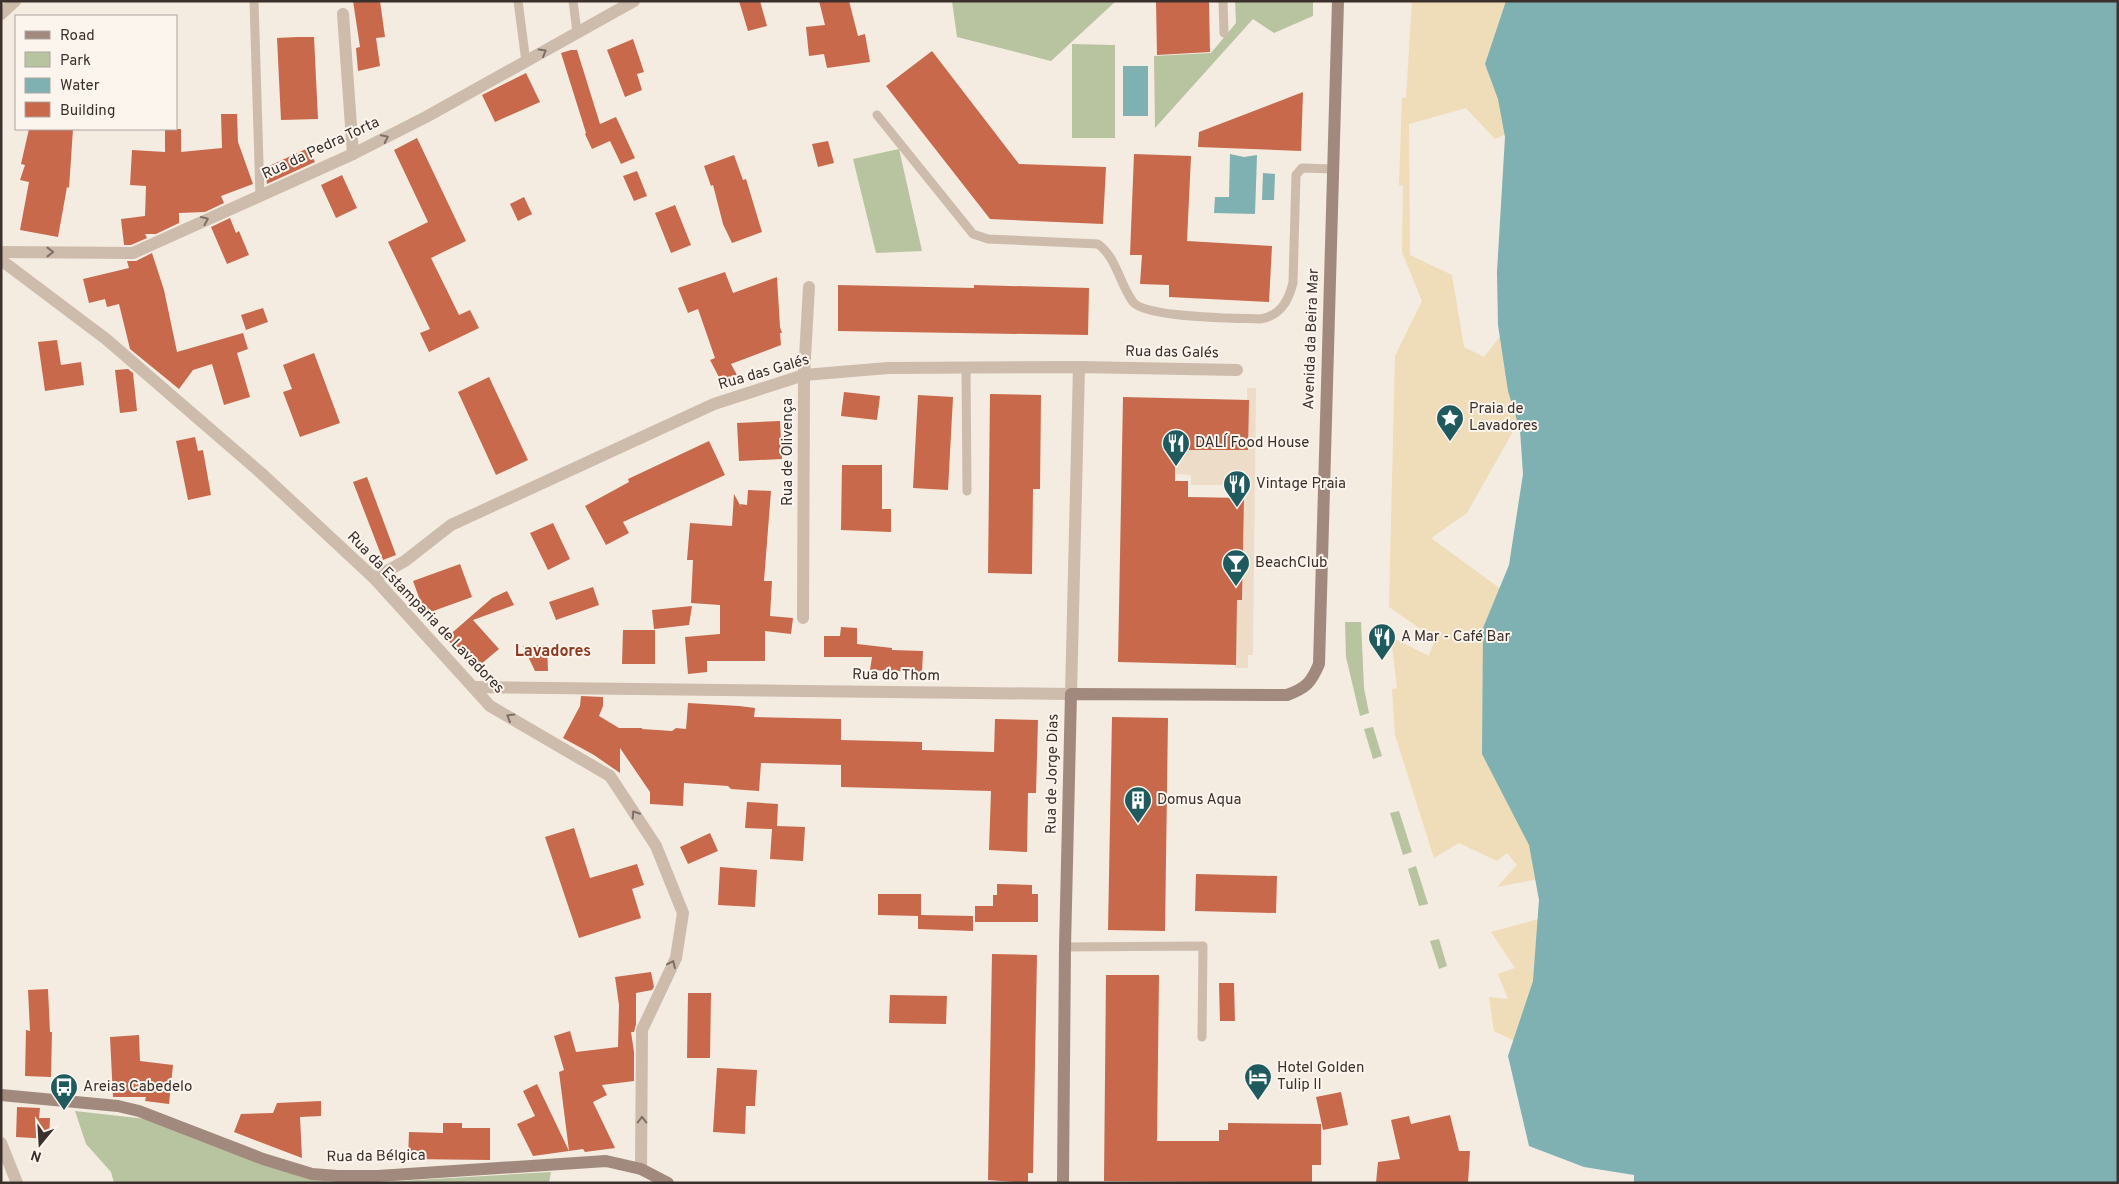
<svg xmlns="http://www.w3.org/2000/svg" width="2119" height="1184" font-family="Overpass,sans-serif">
  <style>
    .green { fill: #b8c4a0 }
    .sand { fill: #efdcb8 }
    .plaza { fill: #ecdcc8 }
    .water { fill: #7fb0b2 }
    .building { fill: #c8694b }
    .lines { fill: none; stroke-linecap: round; stroke-linejoin: round }
    .service { stroke: #cdbbac; stroke-width: 9 }
    .minor { stroke: #cdbbac; stroke-width: 12 }
    .secondary { stroke: #a18a7d; stroke-width: 12 }
    .oneway { stroke: #7d6f65 }
    .labels { text-anchor: middle; dominant-baseline: central; stroke-width: 4; stroke-linejoin: round; paint-order: stroke }
    .street-label { font-size: 15px; fill: #3b302b; stroke: #fbf5ee }
    .poi-label { font-size: 15px; fill: #3b302b; stroke: #fbf5ee; text-anchor: start }
    .neighbourhood-label { font-size: 16px; font-weight: bold; fill: #8c3b22; stroke: #fbf5ee }
  </style>
  <rect width="100%" height="100%" fill="#f4ebe1"/>
  <!-- green -->
  <g class="green">
    <path d="M952 1H1116L1051 61 957 37Z"/>
    <path d="M1235 1H1313V16L1274 33 1253 19 1155 128 1154 56 1211 53 1236 23Z"/>
    <path d="M1072 44 1115 45V138H1072Z"/>
    <path d="M899 149 922 251 876 253 853 159Z"/>
    <path d="M1345 622H1361L1364 688 1369 713 1360 716 1346 657Z"/>
    <path d="M1373 727 1382 756 1373 759 1364 729Z"/>
    <path d="M1399 811 1412 852 1403 855 1390 813Z"/>
    <path d="M1416 866 1428 904 1419 906 1408 869Z"/>
    <path d="M1439 939 1447 966 1439 969 1430 941Z"/>
    <path d="M75 1111 155 1120 309 1179 341 1183H114L111 1172 86 1144Z"/>
    <path d="M551 1172 549 1183H365Z"/>
  </g>
  <!-- sand -->
  <path class="sand" d="M1412 1H1595L1571 19 1552 65 1574 102 1495 139 1466 108 1409 124 1410 255 1452 275 1464 347 1484 357 1534 293 1547 371 1467 513 1431 538 1562 634 1571 979 1529 1048 1494 1031 1489 997 1508 999 1498 974 1515 968 1491 932 1542 918 1539 879 1497 887 1517 865 1507 853 1497 861 1459 843 1434 858 1395 735 1392 689 1397 688 1391 637 1429 656 1435 639 1389 607 1395 356 1422 301 1402 252 1403 186 1399 185 1402 98H1406Z"/>
  <!-- plaza -->
  <path class="plaza" d="M1247 388H1256L1253 655H1248V668H1235L1237 485H1191V475L1176 474V450H1248Z"/>
  <!-- water -->
  <g class="water">
    <path d="M1506 1H2118V1183H1634V1175L1584 1167 1529 1146 1508 1056 1533 981 1539 900 1529 845 1482 754 1483 628 1509 565 1523 474 1520 430 1508 391 1498 325 1497 272 1505 137 1498 99 1485 64Z"/>
    <rect x="1123" y="66" width="25" height="50"/>
    <path d="M1230 154 1244 157 1257 155 1255 214 1214 213 1215 197H1229Z"/>
    <path d="M1263 173 1275 174 1274 200H1262Z"/>
  </g>
  <!-- building -->
  <g class="building">
    <path d="M353 1H380L385 37 376 38 380 66 358 71 356 48 360 47Z"/>
    <path d="M739 1H760L767 26 748 31Z"/>
    <path d="M819 1H849L858 36 865 34 870 62 827 68 824 54 809 56 806 27 825 25Z"/>
    <path d="M1156 1H1209L1210 52 1157 55Z"/>
    <path d="M297 37H314L318 119 281 120 277 38Z"/>
    <path d="M633 39 644 72 637 74 642 90 625 97 607 50Z"/>
    <path d="M571 50H577L600 124 616 117 635 158 621 164 610 141 592 149 585 134 586 133 561 53Z"/>
    <path d="M932 51 1019 164 1106 167 1103 224 990 219 886 86Z"/>
    <path d="M526 73 540 102 495 122 482 95Z"/>
    <path d="M1303 92 1301 151 1198 147 1199 132Z"/>
    <path d="M221 114H237L238 142 253 184 221 196 224 203 205 212 179 213V223L156 234H145L147 238 131 245H124L121 219 145 216 146 186 130 185 132 150 165 152V129H181V152L222 148Z"/>
    <path d="M29 129H73L69 188 67 187 58 237 20 230 29 182 20 180 25 165 21 164Z"/>
    <path d="M417 138 466 241 431 258 459 315 470 310 479 328 429 352 420 333 430 329 388 242 428 222 394 150Z"/>
    <path d="M828 141 834 163 818 167 812 144Z"/>
    <path d="M308 148 315 162 267 184 265 168Z"/>
    <path d="M1134 154 1191 156 1187 241 1272 246 1269 302 1169 297V285L1140 284 1142 255H1130Z"/>
    <path d="M734 155 743 180 746 179 762 232 732 243 723 224 713 185 711 186 704 166Z"/>
    <path d="M637 171 647 196 634 201 623 176Z"/>
    <path d="M342 175 357 208 336 218 321 185Z"/>
    <path d="M524 197 532 214 518 221 510 204Z"/>
    <path d="M675 205 691 245 671 253 655 213Z"/>
    <path d="M230 218 236 233 239 231 249 255 227 264 211 227Z"/>
    <path d="M152 253 164 290 177 352 243 333 248 349 237 353 250 397 224 405 212 364 193 370 179 389 130 349 119 304 107 307 105 299 89 303 83 279 129 268 127 261H136Z"/>
    <path d="M725 272 733 293 777 277 780 327 782 333H780L781 345 731 364 737 375 722 383 710 360 715 358 698 309 688 313 678 288Z"/>
    <path d="M838 285 974 288V285L1089 288 1088 335 838 331Z"/>
    <path d="M263 308 268 322 246 330 241 315Z"/>
    <path d="M57 340 61 365 81 362 84 385 45 391 38 342Z"/>
    <path d="M314 353 340 423 300 437 283 392 292 389 283 365Z"/>
    <path d="M128 369 133 373 137 411 120 413 115 370Z"/>
    <path d="M489 377 528 460 496 475 458 392Z"/>
    <path d="M844 392 880 396 877 420 841 416Z"/>
    <path d="M990 394 1041 395 1040 489H1033L1032 574 988 573Z"/>
    <path d="M918 395 953 397 948 490 913 488Z"/>
    <path d="M1123 397 1249 400 1248 450H1176L1175 466V481H1188V497L1244 498 1242 600H1237L1236 665 1118 662Z"/>
    <path d="M780 421 782 459 739 461 737 423Z"/>
    <path d="M195 437 198 451 203 450 211 495 188 500 176 441Z"/>
    <path d="M709 441 725 475 623 522 629 533 606 545 585 506 629 482 628 479Z"/>
    <path d="M842 465H882V509H891V532L841 530Z"/>
    <path d="M367 477 396 555 383 560 353 482Z"/>
    <path d="M748 490 771 491 764 581H772L770 616 793 618 791 634 765 631V661H707V672L688 674 685 637 720 634V605L691 603 693 560H687L690 523 732 526 734 494 741 507 740 504 747 505Z"/>
    <path d="M553 523 570 559 548 570 530 533Z"/>
    <path d="M460 564 472 597 425 614 413 581Z"/>
    <path d="M593 587 599 605 556 620 549 602Z"/>
    <path d="M507 591 514 605 473 620 499 649 474 670 446 638 492 598Z"/>
    <path d="M692 606 689 625 654 629 652 610Z"/>
    <path d="M841 627 857 628V644L892 648V650L923 651 922 672 870 670 872 657H824V636H840Z"/>
    <path d="M623 630H655V664H622Z"/>
    <path d="M547 645 548 671H535L523 646Z"/>
    <path d="M581 696 603 697V706L599 716 619 728H642V729L672 731 676 728 686 729 688 703 739 706 755 708 754 717 841 719V740L922 742V750L994 752 995 719 1038 720 1036 793H1028L1027 852 989 850 991 791 841 787V765L761 763 759 791 731 789 728 786 684 783 683 806 650 804V792L620 748V773L594 755 563 738 580 706Z"/>
    <path d="M1112 717 1168 718 1165 931 1108 930Z"/>
    <path d="M747 802 778 804 777 826 805 827 803 861 770 859 772 829 745 828Z"/>
    <path d="M574 828 590 878 637 864 644 885 632 889 641 918 579 938 545 837Z"/>
    <path d="M710 833 718 851 688 864 680 847Z"/>
    <path d="M720 867 757 870 755 907 718 905Z"/>
    <path d="M1196 874 1277 876 1276 913 1195 911Z"/>
    <path d="M997 884 1032 885V894H1038V922H975V906H993V895H997Z"/>
    <path d="M878 894H921V915L973 916V931L918 929V916L878 915Z"/>
    <path d="M992 954 1037 955 1033 1173H1028V1183L988 1180Z"/>
    <path d="M651 972 654 987 652 990 636 993V1024L634 1032H631L634 1052V1081L602 1085 607 1095 593 1102 615 1148 585 1152 583 1149 569 1151 559 1072 564 1070 554 1036 570 1031 576 1052 618 1047 619 1005 615 977Z"/>
    <path d="M1106 975H1159L1157 1141H1219V1130H1228V1123L1321 1124V1165H1312V1183L1104 1181Z"/>
    <path d="M1219 983H1234L1235 1021H1220Z"/>
    <path d="M48 989 50 1032H52L51 1077 25 1076 26 1030 30 1031 28 990Z"/>
    <path d="M688 993H711L710 1058H687Z"/>
    <path d="M890 995 947 996 946 1024 889 1023Z"/>
    <path d="M139 1035 140 1061 173 1065 169 1104 145 1101 146 1097H113L110 1037Z"/>
    <path d="M717 1068 757 1070 755 1106H746L745 1134 713 1132Z"/>
    <path d="M537 1084 569 1151 533 1156 517 1124 535 1116 523 1091Z"/>
    <path d="M1341 1092 1348 1125 1323 1130 1316 1097Z"/>
    <path d="M321 1101V1116L300 1117 302 1158 234 1132 241 1114 273 1113 277 1103Z"/>
    <path d="M17 1107 40 1108 39 1118H50L49 1139 16 1137Z"/>
    <path d="M1450 1115 1459 1151H1470L1468 1183H1376L1378 1162 1400 1159 1391 1120 1409 1116 1411 1124Z"/>
    <path d="M443 1123H462V1128H490V1160L408 1159 409 1132 443 1133Z"/>
  </g>
  <g class="lines">
    <!-- service -->
    <g class="service">
      <path d="M254 1 260 196"/>
      <path d="M518 1 526 62"/>
      <path d="M573 1 577 32"/>
      <path d="M1223 1 1224 33"/>
      <path d="M877 115 973 234 988 239 1098 244C1117 258 1119 283 1133 302 1146 318 1236 318 1260 319 1280 316 1288 302 1293 283L1296 175 1302 168 1334 169"/>
      <path d="M966 368 967 491"/>
      <path d="M1065 947 1203 946 1202 1037"/>
    </g>
    <!-- minor -->
    <g class="minor">
      <path d="M1 14 15 1"/>
      <path d="M343 14 353 154"/>
      <path d="M1 252 133 253 353 154 426 117 634 1"/>
      <path d="M1 260 106 339 261 473 374 578 490 706 610 776 656 846 683 913 676 958 642 1030 641 1169"/>
      <path d="M374 578 405 561 451 525 714 404 804 375 888 368 1079 367 1237 370"/>
      <path d="M803 618 804 375 809 287"/>
      <path d="M473 687 1071 694 1079 367"/>
      <path d="M1 1143 17 1183"/>
    </g>
    <!-- secondary -->
    <g class="secondary">
      <path d="M1 1095 118 1106 139 1111 263 1159 312 1174 337 1176H378L606 1161 641 1169 668 1183"/>
      <path d="M1063 1183 1065 947 1071 694 1287 695C1306 688 1311 683 1319 664L1338 1"/>
    </g>
  </g>
  <!-- one-way arrows -->
  <defs><path id="oneway-chevron" d="M-2-3.5L2.5 0L-2 3.5" fill="none" stroke-width="1.6" stroke-linecap="round" stroke-linejoin="round" transform="scale(1.25)"/></defs>
  <g class="oneway">
    <use href="#oneway-chevron" transform="translate(543 52) rotate(-30)"/>
    <use href="#oneway-chevron" transform="translate(385 138) rotate(-26)"/>
    <use href="#oneway-chevron" transform="translate(205 220) rotate(-24)"/>
    <use href="#oneway-chevron" transform="translate(50 252)"/>
    <use href="#oneway-chevron" transform="translate(510 717) rotate(-150)"/>
    <use href="#oneway-chevron" transform="translate(635 814) rotate(-123)"/>
    <use href="#oneway-chevron" transform="translate(672 964) rotate(-65)"/>
    <use href="#oneway-chevron" transform="translate(642 1120) rotate(-90)"/>
  </g>
  <!-- icons -->
  <defs>
    <g id="sight-pin" transform="scale(1.4375)"><path d="M0 17L-7.5 6A9.5 9.5 0 1 1 7.5 6Z" fill="#1f5a5e" stroke="#fbf5ee"/><path d="M0-6L1.8-2.2L6-1.7L2.9 1.2L3.7 5.4L0 3.3L-3.7 5.4L-2.9 1.2L-6-1.7L-1.8-2.2Z" fill="#fff"/></g>
    <g id="restaurant-pin" transform="scale(1.4375)"><path d="M0 17L-7.5 6A9.5 9.5 0 1 1 7.5 6Z" fill="#1f5a5e" stroke="#fbf5ee"/><path d="M-5-6h1v4h1v-4h1v4h1v-4h1v5L-1.5 .5V6h-2V.5L-5-1ZM5-6V6H3V1.5H1.5Q1.5-4 5-6Z" fill="#fff"/></g>
    <g id="bar-pin" transform="scale(1.4375)"><path d="M0 17L-7.5 6A9.5 9.5 0 1 1 7.5 6Z" fill="#1f5a5e" stroke="#fbf5ee"/><path d="M-6-5H6L.8 .8V4.5H3.5V6h-7V4.5H-.8V.8Z" fill="#fff"/></g>
    <g id="building-pin" transform="scale(1.4375)"><path d="M0 17L-7.5 6A9.5 9.5 0 1 1 7.5 6Z" fill="#1f5a5e" stroke="#fbf5ee"/><path d="M-4-6H4V6H1V3H-1V6H-4ZM-2.5-4.3h1.7v1.8h-1.7ZM.8-4.3h1.7v1.8H.8ZM-2.5-1h1.7V.8h-1.7ZM.8-1h1.7V.8H.8Z" fill="#fff"/></g>
    <g id="hotel-pin" transform="scale(1.4375)"><path d="M0 17L-7.5 6A9.5 9.5 0 1 1 7.5 6Z" fill="#1f5a5e" stroke="#fbf5ee"/><path d="M-6-4.5h1.5V1H6V5H4.5V3h-9V5H-6ZM-4 0a1.8 1.8 0 1 1 3.6 0ZM.5 0V-2.5h3Q6-2.5 6 0Z" fill="#fff"/></g>
    <g id="bus-pin" transform="scale(1.4375)"><path d="M0 17L-7.5 6A9.5 9.5 0 1 1 7.5 6Z" fill="#1f5a5e" stroke="#fbf5ee"/><path d="M-5-6H5V4H4V6H2V4H-2V6H-4V4H-5ZM-3.5-4V0h7V-4ZM-3.5 1.2v1.5H-2V1.2ZM2 1.2v1.5H3.5V1.2Z" fill="#fff"/></g>
  </defs>
  <g fill-rule="evenodd">
    <use href="#sight-pin" x="1450" y="418"/>
    <use href="#restaurant-pin" x="1176" y="443"/>
    <use href="#restaurant-pin" x="1237" y="484"/>
    <use href="#bar-pin" x="1236" y="563"/>
    <use href="#restaurant-pin" x="1382" y="637"/>
    <use href="#building-pin" x="1138" y="800"/>
    <use href="#hotel-pin" x="1258" y="1077"/>
    <use href="#bus-pin" x="64" y="1087"/>
  </g>
  <g class="labels">
    <!-- street labels -->
    <g class="street-label">
      <text transform="translate(321 149) rotate(-25)">Rua da Pedra Torta</text>
      <text transform="translate(1312 339) rotate(-88)">Avenida da Beira Mar</text>
      <text transform="translate(1172 353) rotate(1)">Rua das Galés</text>
      <text transform="translate(764 373) rotate(-16)">Rua das Galés</text>
      <text transform="translate(788 452) rotate(-90)">Rua de Olivença</text>
      <text transform="translate(425 613) rotate(46)">Rua da Estamparia de Lavadores</text>
      <text transform="translate(896 676) rotate(1)">Rua do Thom</text>
      <text transform="translate(1053 774) rotate(-89)">Rua de Jorge Dias</text>
      <text transform="translate(376 1157) rotate(-1)">Rua da Bélgica</text>
    </g>
    <!-- poi labels -->
    <g class="poi-label">
      <text x="1469" y="409">Praia de<tspan x="1469" dy="17">Lavadores</tspan></text>
      <text x="1195" y="443">DALÍ Food House</text>
      <text x="1256" y="484">Vintage Praia</text>
      <text x="1255" y="563">BeachClub</text>
      <text x="1401" y="637">A Mar - Café Bar</text>
      <text x="1157" y="800">Domus Aqua</text>
      <text x="1277" y="1068">Hotel Golden<tspan x="1277" dy="17">Tulip II</tspan></text>
      <text x="83" y="1087">Areias Cabedelo</text>
    </g>
    <!-- neighbourhood labels -->
    <g class="neighbourhood-label">
      <text x="553" y="652">Lavadores</text>
    </g>
  </g>
  <!-- border -->
  <rect width="2119" height="1184" fill="none" stroke="#3b302b" stroke-width="5"/>
  <!-- legend -->
  <rect x="15" y="15" width="162" height="115" fill="#fbf5ee" stroke="#aea6a0"/>
  <rect x="25" y="31" width="25" height="8" fill="#a18a7d" stroke="#aea6a0"/>
  <text x="60" y="40" font-size="15" fill="#3b302b">Road</text>
  <rect x="25" y="52" width="25" height="15" fill="#b8c4a0" stroke="#aea6a0"/>
  <text x="60" y="65" font-size="15" fill="#3b302b">Park</text>
  <rect x="25" y="78" width="25" height="15" fill="#7fb0b2" stroke="#aea6a0"/>
  <text x="60" y="90" font-size="15" fill="#3b302b">Water</text>
  <rect x="25" y="102" width="25" height="15" fill="#c8694b" stroke="#aea6a0"/>
  <text x="60" y="115" font-size="15" fill="#3b302b">Building</text>
  <!-- north arrow -->
  <g transform="translate(40 1144) rotate(198)" stroke="#fbf5ee" stroke-width="4" paint-order="stroke">
  <path d="M0-4L9 19L0 12L-9 19Z" fill="#3b302b"/>
  <text y="-8" font-size="14" font-weight="bold" text-anchor="middle" fill="#3b302b">N</text>
  </g>
</svg>
